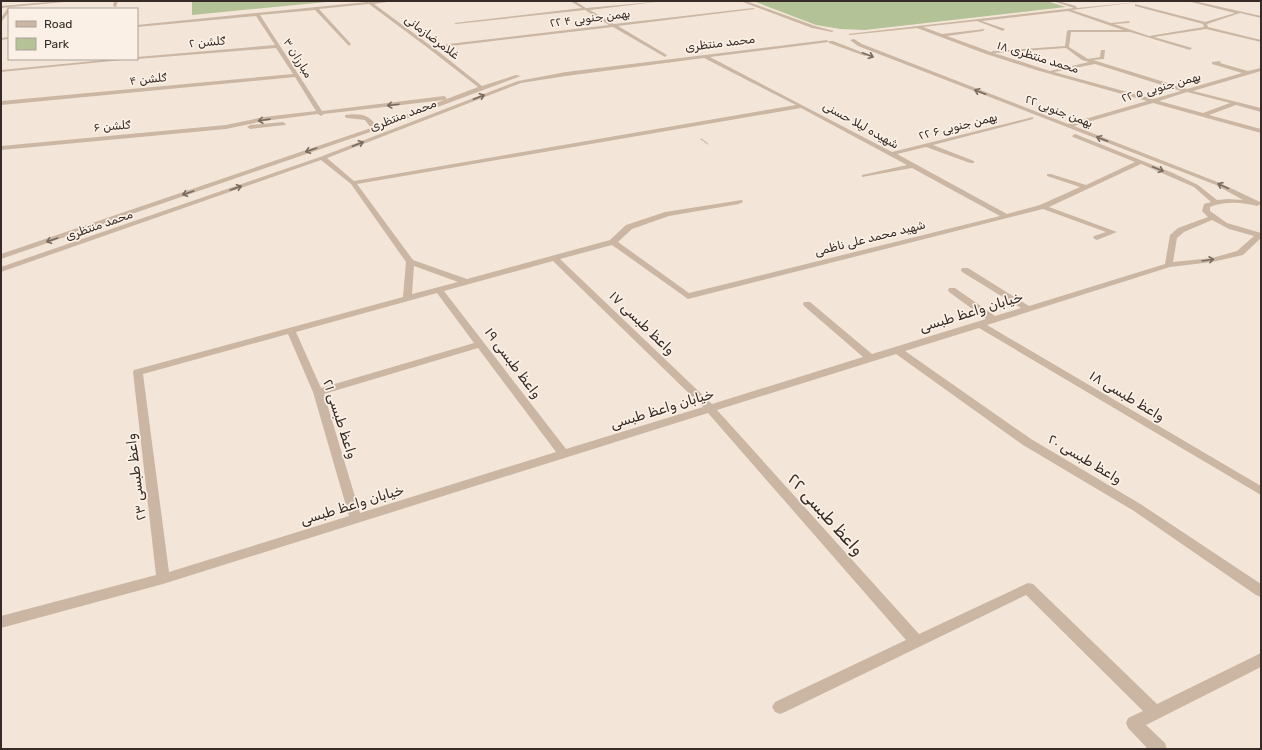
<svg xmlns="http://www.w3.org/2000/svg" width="1262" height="750" font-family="Rubik,'Noto Sans Arabic',sans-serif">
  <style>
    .green { fill: #b4c297 }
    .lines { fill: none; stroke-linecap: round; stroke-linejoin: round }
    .path { stroke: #b79f8e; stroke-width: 1.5; stroke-dasharray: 1 1; stroke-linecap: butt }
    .minor { fill: #cbb6a3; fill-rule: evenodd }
    .oneway { stroke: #796a5e }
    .labels { text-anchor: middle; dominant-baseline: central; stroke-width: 3.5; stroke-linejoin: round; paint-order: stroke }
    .far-street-label { font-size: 12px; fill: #362b26; stroke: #faf0e5 }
    .street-label { font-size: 14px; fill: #362b26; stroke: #faf0e5 }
    .near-street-label { font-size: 17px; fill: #362b26; stroke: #faf0e5 }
  </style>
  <rect width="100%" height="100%" fill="#f3e6d8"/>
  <!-- green -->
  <g class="green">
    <path d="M192 1H337L192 15Z"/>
    <path d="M753 1H1047L1066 7 865 30 840 29 816 25Z"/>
  </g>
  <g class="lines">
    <!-- path -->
    <path class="path" d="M701 139 708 144"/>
    <!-- minor -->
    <g class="minor">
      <path d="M59 1H75L1 8V6Z"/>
      <path d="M114 1H118L116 7 113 6Z"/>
      <path d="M365 1H394L374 4 431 46 609 25 585 10 456 24 454 23 582 8 570 1H575L586 8 664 1 590 10 614 24 753 8 755 9 618 26 667 55 665 57 613 27 434 48 482 86 516 75 521 76 376 130 1 259V254L371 128 365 120 347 118 345 117V115C358 113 370 114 376 126L478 87 428 48 369 4 319 9 351 44 349 46 315 10 260 15 322 111 444 96 447 98 444 100 324 114 321 116 318 114 264 121 226 129 1 150V146L226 125 264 117 316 111 295 77 1 105V101L293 74 276 48 137 59H135H137V57L275 45 256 16 137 27V25L366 2Z"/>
      <path d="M740 1H746L815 26 834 31 832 32 812 28Z"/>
      <path d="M1052 1H1058L1076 6 1077 8 1148 1 1072 10 1111 23 1130 21 1129 23 1114 24 1149 36 1204 27 1203 24 1135 6V4L1205 22 1235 13 1187 1H1194L1261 16V18L1240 13 1207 24 1208 27 1261 40V42L1206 29 1154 37 1192 48 1190 50 1130 32H1071L1069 47 1088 59 1100 57 1101 50H1105L1104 59 1093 60 1187 89 1242 73 1212 64V62L1221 61 1220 63 1248 71 1261 68V71L1193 91 1261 108V112L1236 105 1209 115 1261 129V133L1153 103 1074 126 1220 183 1260 202 1261 204 1257 206C1243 202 1224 201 1210 207V211L1227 223 1261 233V238L1243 255 1212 262 1170 267 987 325 1261 486V495L979 328 905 351 1031 439 1142 505 1261 584V597L1256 595 1134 511 1023 445 896 354 717 410 919 634 1028 583 1033 584 1157 704 1261 653V667L1146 725 1165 743 1167 749H1148L1128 728 1126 723 1128 718 1143 711 1026 595 785 712 780 714 775 712 772 707 775 702 906 640 708 413 163 584 1 628V616L156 575 133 372 134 370 403 297 406 262 351 184 321 160 1 272V267L320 157 518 81 566 72 827 40 829 42 710 57 892 152 1033 117V119L933 145 974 161V163H970L926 147 897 154 1007 214 1040 205 1080 187 1047 176V174H1051L1086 185 1135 162 1073 137 1072 136 1075 134 1173 173 1198 185 1217 200 1228 199 1243 200 1216 185 858 46 850 40 854 39 862 44 1068 124 1147 101 1036 70 986 54 917 28 850 35 848 34 1074 8ZM1068 11 1123 30H1069L1067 31 1065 46 993 51 991 52 947 36 983 31 985 29 942 34 923 27 977 21 1003 31 1005 29 982 21ZM1066 48 1082 60 1089 62 1050 71 994 53ZM704 58 796 105 354 181 327 158 521 83 566 76ZM1095 64 1181 91 1153 99 1054 72ZM1187 92 1230 103 1203 113 1159 101ZM801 108 907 165 862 175V177L912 168 1000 216 689 293 618 242 632 229 669 216 739 204 743 202 742 200 665 212 626 225 610 240 467 279 413 260 357 184ZM1141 164 1194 187 1211 202 1204 204 1202 211 1208 217 1178 228 1170 235 1165 264 1029 306 968 268H962L961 270 962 272 1021 308 995 316 955 288H949L948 290 949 292 986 319 872 354 810 302H804L803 304 804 306 863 357 712 404 560 259 612 245 688 299 1043 209 1106 232 1094 236 1093 238 1097 240 1117 232 1049 207ZM1212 220 1229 229 1254 236 1237 251 1212 258 1173 262 1177 238 1184 232ZM553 261 703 407 566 449 444 291ZM414 266 458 282 412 294ZM437 293 474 343 321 388 296 332ZM288 334 313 392 349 516 169 572 143 374ZM478 348 556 452 360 513 324 394Z"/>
      <path d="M8 8 11 9H9V12L1 22V18Z"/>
      <path d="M9 37V39L1 40V38Z"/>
      <path d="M829 41H833L869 55 865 56 829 43Z"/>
      <path d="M114 59H132L1 72V70Z"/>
      <path d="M283 122 286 124 285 125 250 129 247 127 250 125Z"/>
    </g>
  </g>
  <!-- one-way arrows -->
  <defs><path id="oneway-shaft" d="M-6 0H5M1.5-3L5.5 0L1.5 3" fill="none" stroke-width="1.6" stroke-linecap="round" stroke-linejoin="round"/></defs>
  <g class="oneway">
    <use href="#oneway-shaft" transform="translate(868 55) rotate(21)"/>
    <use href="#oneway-shaft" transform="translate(980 92) rotate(-159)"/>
    <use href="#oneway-shaft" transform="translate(479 97) rotate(-21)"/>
    <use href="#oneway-shaft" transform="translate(393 105) rotate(173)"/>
    <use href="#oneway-shaft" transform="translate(264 120) rotate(172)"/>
    <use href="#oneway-shaft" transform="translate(1102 139) rotate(-159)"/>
    <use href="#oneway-shaft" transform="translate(358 144) rotate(-21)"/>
    <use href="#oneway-shaft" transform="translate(311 150) rotate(161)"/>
    <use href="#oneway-shaft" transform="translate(1158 169) rotate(22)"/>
    <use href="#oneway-shaft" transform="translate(1223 186) rotate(-155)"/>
    <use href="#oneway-shaft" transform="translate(236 188) rotate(-19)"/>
    <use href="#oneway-shaft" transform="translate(188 193) rotate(161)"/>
    <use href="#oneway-shaft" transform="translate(52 240) rotate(161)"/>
    <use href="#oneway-shaft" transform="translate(1208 260) rotate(-9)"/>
  </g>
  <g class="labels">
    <!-- far-street labels -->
    <g class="far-street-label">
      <text transform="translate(590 18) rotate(-7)">۲۲ بهمن جنوبی ۴</text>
      <text transform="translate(432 37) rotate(37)">غلامرضازمانی</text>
      <text transform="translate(207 42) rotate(-5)">ګلشن ۲</text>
      <text transform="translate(720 43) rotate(-7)">محمد منتظری</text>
      <text transform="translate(1038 57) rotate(17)">محمد منتظری ۱۸</text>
      <text transform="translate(298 58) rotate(58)">مبارزان ۳</text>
      <text transform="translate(148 79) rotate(-6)">ګلشن ۴</text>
      <text transform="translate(1161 87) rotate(-16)">۲۲ بهمن جنوبی ۵</text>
      <text transform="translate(1059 111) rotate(21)">۲۲ بهمن جنوبی</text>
      <text transform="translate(403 115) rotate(-21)">محمد منتظری</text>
      <text transform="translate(861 125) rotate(29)">شهیده لیلا حسنی</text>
      <text transform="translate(112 126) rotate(-5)">ګلشن ۶</text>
      <text transform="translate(958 126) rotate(-14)">۲۲ بهمن جنوبی ۶</text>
      <text transform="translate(99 225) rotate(-19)">محمد منتظری</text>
      <text transform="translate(870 238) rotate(-14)">شهید محمد علی ناظمی</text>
    </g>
    <!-- street labels -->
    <g class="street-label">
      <text transform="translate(971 312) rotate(-17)">خیابان واعظ طبسی</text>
      <text transform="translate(642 323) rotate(44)">واعظ طبسی ۱۷</text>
      <text transform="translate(513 363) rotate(53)">واعظ طبسی ۱۹</text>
      <text transform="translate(1127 396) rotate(31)">واعظ طبسی ۱۸</text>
      <text transform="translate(662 409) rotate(-17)">خیابان واعظ طبسی</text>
      <text transform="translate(340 419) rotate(72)">واعظ طبسی ۲۱</text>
      <text transform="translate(1085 459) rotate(31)">واعظ طبسی ۲۰</text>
      <text transform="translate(136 477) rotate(-97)">واعظ طبسی ۲۳</text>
      <text transform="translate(352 505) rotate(-17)">خیابان واعظ طبسی</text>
    </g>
    <!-- near-street labels -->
    <g class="near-street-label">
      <text transform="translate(826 514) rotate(48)">واعظ طبسی ۲۲</text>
    </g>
  </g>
  <!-- border -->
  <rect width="1262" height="750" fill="none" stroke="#362b26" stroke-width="4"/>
  <!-- legend -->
  <rect x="8" y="8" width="130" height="52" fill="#faf0e5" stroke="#aca199"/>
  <rect x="16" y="21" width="20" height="6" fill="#cbb6a3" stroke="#aca199"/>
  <text x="44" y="28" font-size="12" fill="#362b26">Road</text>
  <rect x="16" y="38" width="20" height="12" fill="#b4c297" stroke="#aca199"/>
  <text x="44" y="48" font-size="12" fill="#362b26">Park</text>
</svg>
